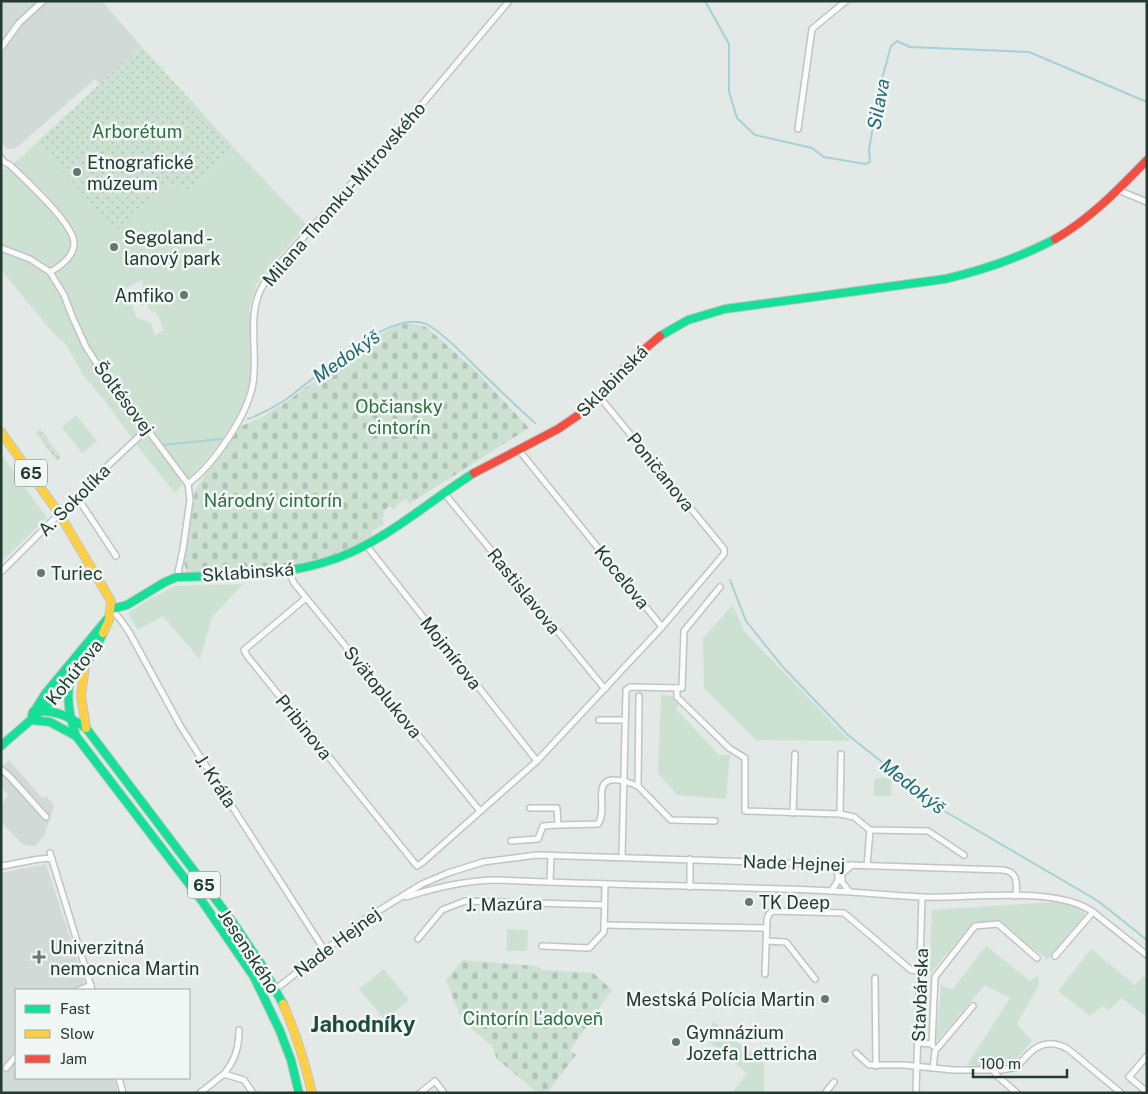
<svg xmlns="http://www.w3.org/2000/svg" width="1148" height="1094" font-family="'Public Sans',sans-serif">
  <style>
    .built { fill: #d1dad6 }
    .green { fill: #cde1d2; fill-rule: evenodd }
    .cemetery { fill: url(#cemetery-stones) }
    .garden { fill: url(#garden-dots) }
    .lines { fill: none; stroke-linecap: round; stroke-linejoin: round }
    .stream { stroke: #a7d1d4; stroke-width: 2 }
    .street-casing { stroke: #c0c5c3; stroke-width: 8 }
    .fast-casing { stroke: #c0c6c3; stroke-width: 10 }
    .slow-casing { stroke: #c0c6c3; stroke-width: 10 }
    .jam-casing { stroke: #c0c6c3; stroke-width: 10 }
    .street { stroke: #fbfcfb; stroke-width: 5 }
    .fast { stroke: #16e098; stroke-width: 8 }
    .slow { stroke: #ffcf43; stroke-width: 8 }
    .jam { stroke: #f24e42; stroke-width: 8 }
    .poi-dot { fill: #667771; stroke: #f1f7f4; stroke-width: 2 }
    .labels { text-anchor: middle; dominant-baseline: central; stroke-width: 5; stroke-linejoin: round; paint-order: stroke }
    .shield { fill: #f1f7f4; stroke: #61736c; stroke-width: 1 }
    .shield-label { font-size: 16px; font-weight: bold; fill: #233a32 }
    .park-label { font-size: 18px; fill: #306e43; stroke: #f1f7f4 }
    .poi-label { font-size: 18px; fill: #233a32; stroke: #f1f7f4; text-anchor: start }
    .street-label { font-size: 18px; fill: #233a32; stroke: #f1f7f4 }
    .water-label { font-size: 19px; font-style: italic; fill: #216a72; stroke: #f1f7f4 }
    .district-label { font-size: 22px; font-weight: bold; fill: #204b3d; stroke: #f1f7f4 }
  </style>
  <defs>
    <pattern id="cemetery-stones" width="16" height="16" patternUnits="userSpaceOnUse" patternTransform="scale(1.25)"><rect width="16" height="16" fill="#cde1d2"/><path d="M2 7V4a2 2 0 0 1 4 0v3zM10 15v-3a2 2 0 0 1 4 0v3z" fill="#b0c2b5"/></pattern>
    <pattern id="garden-dots" width="8" height="8" patternUnits="userSpaceOnUse" patternTransform="scale(1.25)"><rect width="8" height="8" fill="#cde1d2"/><path d="M2 2h.1M6 6h.1" fill="none" stroke="#b0c2b5" stroke-width="1.8" stroke-linecap="round"/></pattern>
  </defs>
  <rect width="100%" height="100%" fill="#e3e9e6"/>
  <!-- built -->
  <g class="built">
    <path d="M1 1H102L141 46 100 84 95 79 16 148 10 149H7L1 142Z"/>
    <path d="M9 760 43 799 46 796 54 805 45 834 36 846 23 845 1 822V806L8 795 1 787V768Z"/>
    <path d="M46 864 87 990H16V1078H114L118 1093H1V873Z"/>
  </g>
  <!-- green -->
  <g class="green">
    <path d="M36 143 116 229 165 183 188 191 234 148 307 225 269 267 256 285 249 311 252 316C251 336 253 358 250 378 243 425 206 460 175 493L139 448 105 401 84 376 65 343 53 333 1 270V171L18 160ZM143 280V286L142 287 143 291 136 294 141 306 146 304 148 308H149C152 313 154 311 157 314 160 318 161 325 163 330L155 336 151 323 137 318 125 288Z"/>
    <path d="M76 415 97 441 82 453 62 427Z"/>
    <path d="M1 454 47 518 3 560 1 559Z"/>
    <path d="M243 584 212 617 200 659 163 616 138 630 128 613 153 597 176 586Z"/>
    <path d="M733 605 744 631 850 741 756 740 704 688 703 638Z"/>
    <path d="M661 695 673 696 679 703 676 709 719 755H730L726 799 677 795 658 773Z"/>
    <path d="M874 778H892L891 796H874Z"/>
    <path d="M1054 902C1064 904 1082 903 1085 915L1048 960 998 921 971 925 929 975 932 910Z"/>
    <path d="M507 929 528 930 527 951H506Z"/>
    <path d="M986 946 1030 981 1038 975 1039 984 1017 1024 1032 1041 1014 1062 984 1067 967 1065 1010 998 985 985 936 1042 941 985 952 990Z"/>
    <path d="M1091 949 1135 985 1143 976 1147 979V1017L1121 998 1109 1010 1103 1006 1090 1016 1058 991Z"/>
    <path d="M384 969 409 1000 385 1020 359 989Z"/>
    <path d="M714 1022 764 1064V1093H732L747 1073 702 1036Z"/>
  </g>
  <!-- cemetery -->
  <g class="cemetery">
    <path d="M406 324H413L426 327 475 370 529 428 409 504 406 499 396 505 397 507 393 510 390 506 383 511 385 515 381 518 384 523 372 532V536C316 574 251 571 187 573L183 559 188 541 195 490 239 427 264 416 289 400 367 342 394 327Z"/>
    <path d="M462 960 536 966 543 970 593 973 612 990 570 1050 576 1055 547 1093H538L497 1059 492 1046 462 1021 446 980Z"/>
  </g>
  <!-- garden -->
  <g class="garden">
    <path d="M141 46 234 148 188 191 165 183 116 230 36 143Z"/>
    <path d="M40 429 61 457 57 461 36 433Z"/>
  </g>
  <g class="lines">
    <!-- stream -->
    <g class="stream">
      <path d="M705 1 729 44V92L737 118 755 135 812 148 824 157 865 164 870 162 869 149 881 82 891 46 897 41 910 47 1029 52 1147 102"/>
      <path d="M248 419C261 414 273 408 285 400 314 380 392 305 428 325 444 334 461 352 474 365 494 385 514 404 535 423"/>
      <path d="M162 445 221 439"/>
      <path d="M730 580 746 621 782 666 848 735 941 809 1098 901 1147 940"/>
    </g>
    <!-- street casing -->
    <g class="street-casing">
      <g id="street">
        <path d="M1 48 19 23 43 1"/>
        <path d="M798 129 812 29 846 1"/>
        <path d="M1 158 4 162 10 165C24 179 74 224 74 243 74 257 61 266 50 272"/>
        <path d="M1118 190 1147 202"/>
        <path d="M1 248 30 259 50 272 64 295 72 316 86 347 101 370 141 419 147 429 188 484 190 500 183 549 177 577"/>
        <path d="M518 449 662 627 724 554V549L598 395"/>
        <path d="M188 484C214 464 248 415 253 383 258 353 247 317 261 289 266 279 274 270 282 261L408 121 509 1"/>
        <path d="M444 493 605 689"/>
        <path d="M77 497 116 556"/>
        <path d="M366 545 537 761"/>
        <path d="M1 572 98 475 147 429"/>
        <path d="M289 572 294 583 480 811"/>
        <path d="M306 598 244 650 248 657 417 866 423 862 537 761 662 627"/>
        <path d="M111 609 120 619 129 632 181 727 325 951"/>
        <path d="M677 688V697L729 748 745 758V811L840 814 854 817 870 830 928 831 964 855"/>
        <path d="M639 696 638 786 671 820 715 821"/>
        <path d="M599 720H624"/>
        <path d="M1 769 10 777 46 817"/>
        <path d="M793 813 795 754"/>
        <path d="M840 814 841 754"/>
        <path d="M558 825 598 824C611 807 582 764 638 786"/>
        <path d="M511 841 538 839 543 826 558 825 557 808H530"/>
        <path d="M50 853 92 990"/>
        <path d="M622 857 626 690 630 687 682 688 684 631 720 587"/>
        <path d="M829 864 838 873V881L831 891"/>
        <path d="M1 866C13 865 43 856 52 859"/>
        <path d="M867 866 870 830"/>
        <path d="M550 882 551 855"/>
        <path d="M690 887V859"/>
        <path d="M849 891 842 882V874L852 865"/>
        <path d="M406 897C437 887 466 880 499 880 610 885 721 886 832 891 862 892 892 896 922 897 968 899 1055 885 1093 912"/>
        <path d="M604 925 767 928"/>
        <path d="M418 939 442 910 465 901 604 905"/>
        <path d="M766 941 786 942 815 979"/>
        <path d="M542 946 589 948 604 932 605 884"/>
        <path d="M1055 956 1093 912 1147 955"/>
        <path d="M765 974 767 919 769 914 773 911 844 913 911 970 919 971"/>
        <path d="M875 978 876 1066"/>
        <path d="M276 989 362 921 422 884 448 873 483 862 537 855 1003 870C1018 872 1017 883 1016 896"/>
        <path d="M79 990 91 985"/>
        <path d="M918 1043 932 1044 933 1046"/>
        <path d="M932 1044 935 977 975 926 998 924 1037 958"/>
        <path d="M856 1053 869 1065H904L953 1070H1002L1017 1067C1031 1049 1045 1036 1068 1049L1121 1093"/>
        <path d="M1147 1056 1129 1077 1147 1092"/>
        <path d="M6 1068 16 1056"/>
        <path d="M933 1068 935 1051 973 1006"/>
        <path d="M994 1070 996 1075 1017 1093"/>
        <path d="M224 1074C235 1060 239 1048 239 1030"/>
        <path d="M119 1078 123 1093"/>
        <path d="M200 1093 224 1074 244 1080 253 1093"/>
        <path d="M420 1093 435 1081 444 1093"/>
        <path d="M825 1093 834 1082"/>
        <path d="M916 1093 922 897"/>
      </g>
    </g>
    <!-- fast casing -->
    <g class="fast-casing">
      <g id="fast">
        <path d="M660 336 688 320 725 309 945 279C984 270 1019 258 1055 239"/>
        <path d="M111 609 127 605 165 582 177 577C237 575 301 577 356 550 398 530 434 498 474 473"/>
        <path d="M75 659C66 688 66 707 76 736L202 901 254 977 280 1031 291 1060 299 1093"/>
        <path d="M33 712C55 709 68 716 86 728L232 921 261 964 283 1004"/>
        <path d="M32 715 45 694 108 618"/>
        <path d="M31 720 50 722 76 736"/>
        <path d="M1 746C36 715 85 677 103 633"/>
      </g>
    </g>
    <!-- slow casing -->
    <g class="slow-casing">
      <g id="slow">
        <path d="M1 432 60 515 111 601 109 620 103 633"/>
        <path d="M85 665 81 696 86 728"/>
        <path d="M283 1004C296 1033 305 1063 312 1093"/>
      </g>
    </g>
    <!-- jam casing -->
    <g class="jam-casing">
      <g id="jam">
        <path d="M1055 239C1090 219 1119 189 1147 160"/>
        <path d="M474 473 558 429 583 412 632 360 660 336"/>
      </g>
    </g>
    <!-- street -->
    <use href="#street" class="street"/>
    <!-- fast -->
    <use href="#fast" class="fast"/>
    <!-- slow -->
    <use href="#slow" class="slow"/>
    <!-- jam -->
    <use href="#jam" class="jam"/>
  </g>
  <!-- markers -->
  <g class="poi-dot">
    <circle cx="77" cy="172" r="5"/>
    <circle cx="114" cy="247" r="5"/>
    <circle cx="184" cy="295" r="5"/>
    <circle cx="41" cy="573" r="5"/>
    <circle cx="749" cy="902" r="5"/>
    <path d="M36.5 949.5h5v5h5v5h-5v5h-5v-5h-5v-5h5z"/>
    <circle cx="825" cy="999" r="5"/>
    <circle cx="676" cy="1042" r="5"/>
  </g>
  <g class="labels">
    <!-- shield labels -->
    <g class="shield">
      <rect x="15" y="459.5" width="32" height="27" rx="4"/>
      <rect x="188" y="871.5" width="32" height="27" rx="4"/>
    </g>
    <g class="shield-label">
      <text x="31" y="473">65</text>
      <text x="204" y="885">65</text>
    </g>
    <!-- park labels -->
    <g class="park-label">
      <text x="137" y="131">Arborétum</text>
      <text x="399" y="406">Občiansky<tspan x="399" dy="21">cintorín</tspan></text>
      <text x="273" y="500">Národný cintorín</text>
      <text x="533" y="1018">Cintorín Ľadoveň</text>
    </g>
    <!-- poi labels -->
    <g class="poi-label">
      <text x="87" y="162">Etnografické<tspan x="87" dy="21">múzeum</tspan></text>
      <text x="124" y="237">Segoland -<tspan x="124" dy="21">lanový park</tspan></text>
      <text x="174" y="295" text-anchor="end">Amfiko</text>
      <text x="51" y="573">Turiec</text>
      <text x="759" y="902">TK Deep</text>
      <text x="50" y="947">Univerzitná<tspan x="50" dy="21">nemocnica Martin</tspan></text>
      <text x="815" y="999" text-anchor="end">Mestská Polícia Martin</text>
      <text x="686" y="1032">Gymnázium<tspan x="686" dy="21">Jozefa Lettricha</tspan></text>
    </g>
    <!-- street labels -->
    <g class="street-label">
      <text transform="translate(344 194) rotate(-49)">Milana Thomku-Mitrovského</text>
      <text transform="translate(612 381) rotate(-45)">Sklabinská</text>
      <text transform="translate(124 398) rotate(53)">Šoltésovej</text>
      <text transform="translate(661 472) rotate(51)">Poničanova</text>
      <text transform="translate(74 500) rotate(-45)">A. Sokolíka</text>
      <text transform="translate(248 572) rotate(-4)">Sklabinská</text>
      <text transform="translate(622 577) rotate(51)">Koceľova</text>
      <text transform="translate(524 591) rotate(51)">Rastislavova</text>
      <text transform="translate(451 653) rotate(52)">Mojmírova</text>
      <text transform="translate(74 672) rotate(-51)">Kohútova</text>
      <text transform="translate(383 692) rotate(51)">Svätoplukova</text>
      <text transform="translate(304 727) rotate(51)">Pribinova</text>
      <text transform="translate(216 781) rotate(57)">J. Kráľa</text>
      <text transform="translate(794 863) rotate(2)">Nade Hejnej</text>
      <text transform="translate(504 904) rotate(-1)">J. Mazúra</text>
      <text transform="translate(337 942) rotate(-37)">Nade Hejnej</text>
      <text transform="translate(249 951) rotate(57)">Jesenského</text>
      <text transform="translate(920 995) rotate(-88)">Stavbárska</text>
    </g>
    <!-- water labels -->
    <g class="water-label">
      <text transform="translate(878 104) rotate(-79)">Silava</text>
      <text transform="translate(346 356) rotate(-35)">Medokýš</text>
      <text transform="translate(913 786) rotate(38)">Medokýš</text>
    </g>
    <!-- district labels -->
    <g class="district-label">
      <text x="363" y="1024">Jahodníky</text>
    </g>
  </g>
  <!-- border -->
  <rect width="1148" height="1094" fill="none" stroke="#233a32" stroke-width="5"/>
  <!-- legend -->
  <rect x="15" y="989" width="175" height="90" fill="#f1f7f4" stroke="#9faba6"/>
  <rect x="25" y="1005" width="25" height="8" fill="#16e098" stroke="#9faba6"/>
  <text x="60" y="1014" font-size="15" fill="#233a32">Fast</text>
  <rect x="25" y="1030" width="25" height="8" fill="#ffcf43" stroke="#9faba6"/>
  <text x="60" y="1039" font-size="15" fill="#233a32">Slow</text>
  <rect x="25" y="1055" width="25" height="8" fill="#f24e42" stroke="#9faba6"/>
  <text x="60" y="1064" font-size="15" fill="#233a32">Jam</text>
  <!-- scale -->
  <path d="M973 1069v8h94v-8" fill="none" stroke="#233a32" stroke-width="2.5"/>
  <text x="980" y="1069" font-size="15" fill="#233a32" stroke="#f1f7f4" stroke-width="4" paint-order="stroke">100 m</text>
</svg>
